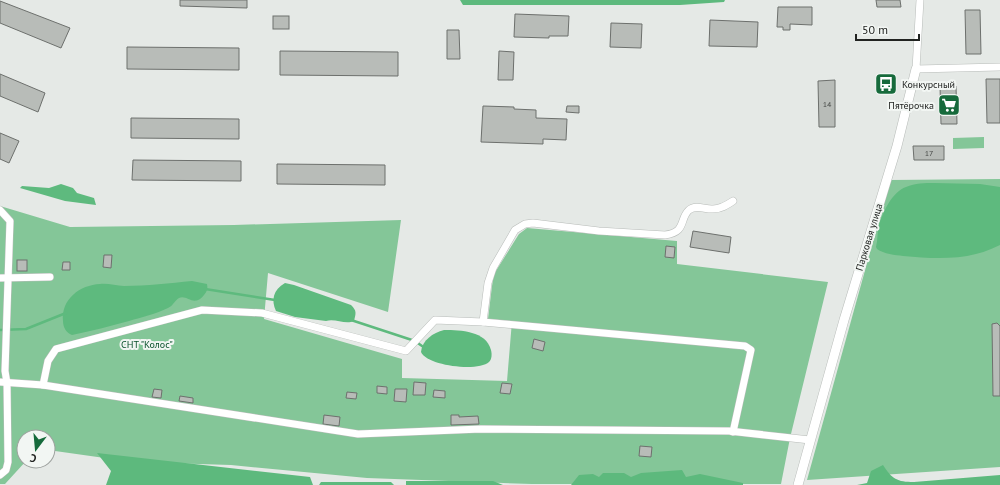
<svg xmlns="http://www.w3.org/2000/svg" width="1000" height="485" font-family="'PT Sans',sans-serif">
  <style>
    .green { fill: #84c698 }
    .forest { fill: #5db97d }
    .water { fill: #5eba7e }
    .lines { fill: none; stroke-linecap: round; stroke-linejoin: round }
    .stream { stroke: #5eba7e; stroke-width: 2.5 }
    .building { fill: #b8bcb8; stroke: #6d706d }
    .minor-casing { stroke: #b8bcb9; stroke-width: 8 }
    .tertiary-casing { stroke: #b8bcb9; stroke-width: 10 }
    .minor { stroke: #fff; stroke-width: 7 }
    .tertiary { stroke: #fff; stroke-width: 9 }
    .labels { text-anchor: middle; dominant-baseline: central; stroke-width: 4; stroke-linejoin: round; paint-order: stroke }
    .number-label { font-size: 8px; fill: #474947 }
    .poi-label { font-size: 10px; fill: #212321; stroke: #f2f6f3; text-anchor: start }
    .street-label { font-size: 10px; fill: #212321; stroke: #f2f6f3 }
    .park-label { font-size: 10px; fill: #09512b; stroke: #f2f6f3 }
  </style>
  <rect width="100%" height="100%" fill="#e5e9e6"/>
  <!-- green -->
  <g class="green">
    <path d="M984 137V148L953 149V138Z"/>
    <path d="M1000 179V467L807 480 890 180Z"/>
    <path d="M0 206 70 227 234 225 401 220 388 312 268 273 264 319 402 359V378L507 381 512 321 488 319 492 286 494 274 519 234 527 228 677 241V264L828 282 790 438 781 484H532L367 478 231 465 133 462 48 450V437H24V461H26L5 484H0Z"/>
  </g>
  <!-- forest -->
  <g class="forest">
    <path d="M460 0H725L724 2 680 5H463Z"/>
    <path d="M97 453 310 477 313 485H106L111 471Z"/>
    <path d="M883 465C892 479 897 482 914 482L1000 475V485H857L867 483 871 471Z"/>
    <path d="M682 470 686 477 700 474 743 483V485H571L579 475 593 474 599 477 603 473H624L631 477 641 473Z"/>
    <path d="M406 481H493L503 485H406Z"/>
    <path d="M321 482H391L394 485H319Z"/>
  </g>
  <!-- water -->
  <g class="water">
    <path d="M934 183 980 184 1000 187V245C969 261 937 259 903 256 895 255 884 254 877 249L876 247C878 239 877 232 879 225 883 212 892 192 906 187 915 183 925 183 934 183Z"/>
    <path d="M61 184 73 188 77 193 94 198 96 205 65 201 20 188 22 186 49 188Z"/>
    <path d="M192 281 207 284C208 288 207 292 204 295 194 308 187 294 179 298 175 300 173 306 168 308 156 314 142 317 129 321 110 326 92 331 72 335 66 333 63 327 63 321 61 299 80 285 100 284 108 283 116 286 124 286 147 286 170 283 192 281Z"/>
    <path d="M285 283 294 285 351 305C357 311 356 313 354 321 345 325 335 318 326 321L295 317 276 311C271 300 273 290 285 283Z"/>
    <path d="M444 330C461 330 486 331 491 350 492 354 492 359 489 362 478 372 427 366 421 352 422 340 433 333 444 330Z"/>
  </g>
  <g class="lines">
    <!-- stream -->
    <g class="stream">
      <path d="M205 289 275 300"/>
      <path d="M351 320 415 341 422 346"/>
      <path d="M0 330 26 329 66 313"/>
    </g>
  </g>
  <!-- building -->
  <g class="building">
    <path d="M180 0H247V8L180 6Z"/>
    <path d="M876 0H900L901 7H877Z"/>
    <path d="M0 1 70 28 61 48 0 23Z"/>
    <path d="M778 7H812V25L790 24V30H783V27H777Z"/>
    <path d="M965 10H980L981 54H966Z"/>
    <path d="M515 14 569 16 568 36H549V38L514 37Z"/>
    <rect x="273" y="16" width="16" height="13"/>
    <path d="M710 20 758 22 757 47 709 46Z"/>
    <path d="M611 23 642 24 641 48 610 47Z"/>
    <path d="M447 30H459L460 59H447Z"/>
    <path d="M127 47 239 48V70L127 69Z"/>
    <path d="M280 51 398 52V76L280 75Z"/>
    <path d="M499 51 514 52 513 80H498Z"/>
    <path d="M0 74 45 93 38 112 0 96Z"/>
    <path d="M986 79H1000V123H987Z"/>
    <path d="M835 80V127H819L818 81Z"/>
    <path d="M940 86H956L957 124H941Z"/>
    <path d="M483 106 514 107V109L536 110V118L567 119 566 140 543 139V144L481 142Z"/>
    <path d="M567 106H579V113L566 112Z"/>
    <path d="M131 118 239 119V139L131 138Z"/>
    <path d="M0 133 19 141 9 163 0 159Z"/>
    <path d="M913 146H944V160H914Z"/>
    <path d="M133 160 241 161V181L132 180Z"/>
    <path d="M277 164 385 165V185L277 184Z"/>
    <path d="M693 231 731 237 729 253 690 247Z"/>
    <path d="M666 246 675 247 674 258 665 257Z"/>
    <path d="M104 255H112L111 268 103 267Z"/>
    <rect x="17" y="260" width="10" height="11"/>
    <path d="M63 262H70V270H62Z"/>
    <path d="M997 323 1000 326V396H993L992 324Z"/>
    <path d="M534 339 545 342 543 351 532 348Z"/>
    <path d="M414 382 426 383 425 395H413Z"/>
    <path d="M502 383 512 384 510 394 500 393Z"/>
    <path d="M377 386 387 387V394L377 393Z"/>
    <path d="M154 389 162 390 161 398 152 397Z"/>
    <path d="M395 389H407L406 402 394 401Z"/>
    <path d="M434 390 445 391V398L433 397Z"/>
    <path d="M347 392 357 393 356 399 346 398Z"/>
    <path d="M180 396 193 398V403L179 401Z"/>
    <path d="M324 415 340 417 339 426 323 424Z"/>
    <path d="M451 415H459V417L478 416 479 424 451 425Z"/>
    <path d="M640 446 652 447 651 457 639 456Z"/>
  </g>
  <g class="lines">
    <!-- minor casing -->
    <g class="minor-casing">
      <g id="minor">
        <path d="M920 0 916 69 1000 67"/>
        <path d="M0 210 10 221 5 371 7 383 8 462 6 470 0 475"/>
        <path d="M0 278 50 277"/>
        <path d="M483 322 488 283 493 268 515 230 525 224 533 223 599 231 665 235C687 232 679 219 689 210 696 204 706 210 713 209 721 209 727 205 733 201"/>
        <path d="M0 382 43 385 358 434 481 429 729 431 810 440"/>
        <path d="M43 385 48 361 56 349 202 310 262 313 406 351 435 320 483 322 745 346 751 350 733 432"/>
      </g>
    </g>
    <!-- tertiary casing -->
    <g class="tertiary-casing">
      <path id="tertiary" d="M798 485 844 320 897 146 916 69"/>
    </g>
    <!-- minor -->
    <use href="#minor" class="minor"/>
    <!-- tertiary -->
    <use href="#tertiary" class="tertiary"/>
  </g>
  <!-- icons -->
  <defs>
    <g id="bus-square" transform="scale(1.15)"><rect x="-9" y="-9" width="18" height="18" rx="4" fill="#166a3b" stroke="#f2f6f3"/><path d="M-5-6H5V4H4V6H2V4H-2V6H-4V4H-5ZM-3.5-4V0h7V-4ZM-3.5 1.2v1.5H-2V1.2ZM2 1.2v1.5H3.5V1.2Z" fill="#fff"/></g>
    <g id="supermarket-square" transform="scale(1.15)"><rect x="-9" y="-9" width="18" height="18" rx="4" fill="#166a3b" stroke="#f2f6f3"/><path d="M-6-5.5h2.5l.6 2H6L4.5 2H-2.5L-4.4-4H-6ZM-1.5 3.2a1.3 1.3 0 1 0 .1 0ZM3 3.2a1.3 1.3 0 1 0 .1 0Z" fill="#fff"/></g>
  </defs>
  <g fill-rule="evenodd">
    <use href="#bus-square" x="886" y="84"/>
    <use href="#supermarket-square" x="949" y="105"/>
  </g>
  <g class="labels">
    <!-- number labels -->
    <g class="number-label">
      <text x="827" y="104">14</text>
      <text x="929" y="153">17</text>
    </g>
    <!-- poi labels -->
    <g class="poi-label">
      <text x="902" y="84">Конкурсный</text>
      <text x="934" y="105" text-anchor="end">Пятёрочка</text>
    </g>
    <!-- street labels -->
    <g class="street-label">
      <text transform="translate(869 237) rotate(-73)">Парковая улица</text>
    </g>
    <!-- park labels -->
    <g class="park-label">
      <text x="147" y="344">СНТ "Колос"</text>
    </g>
  </g>
  <!-- north arrow -->
  <g transform="translate(36 449) rotate(196)"><circle r="19" fill="#f2f6f3" stroke="#9ea29f"/>
  <path d="M0-3L7 15L0 10L-7 15Z" fill="#166a3b"/>
  <text y="-6" font-size="11" font-weight="bold" text-anchor="middle" fill="#212321">С</text>
  </g>
  <!-- scale -->
  <path d="M856 34v6h63v-6" fill="none" stroke="#212321" stroke-width="2"/>
  <text x="862" y="34" font-size="12" fill="#212321" stroke="#f2f6f3" stroke-width="3" paint-order="stroke">50 m</text>
</svg>
